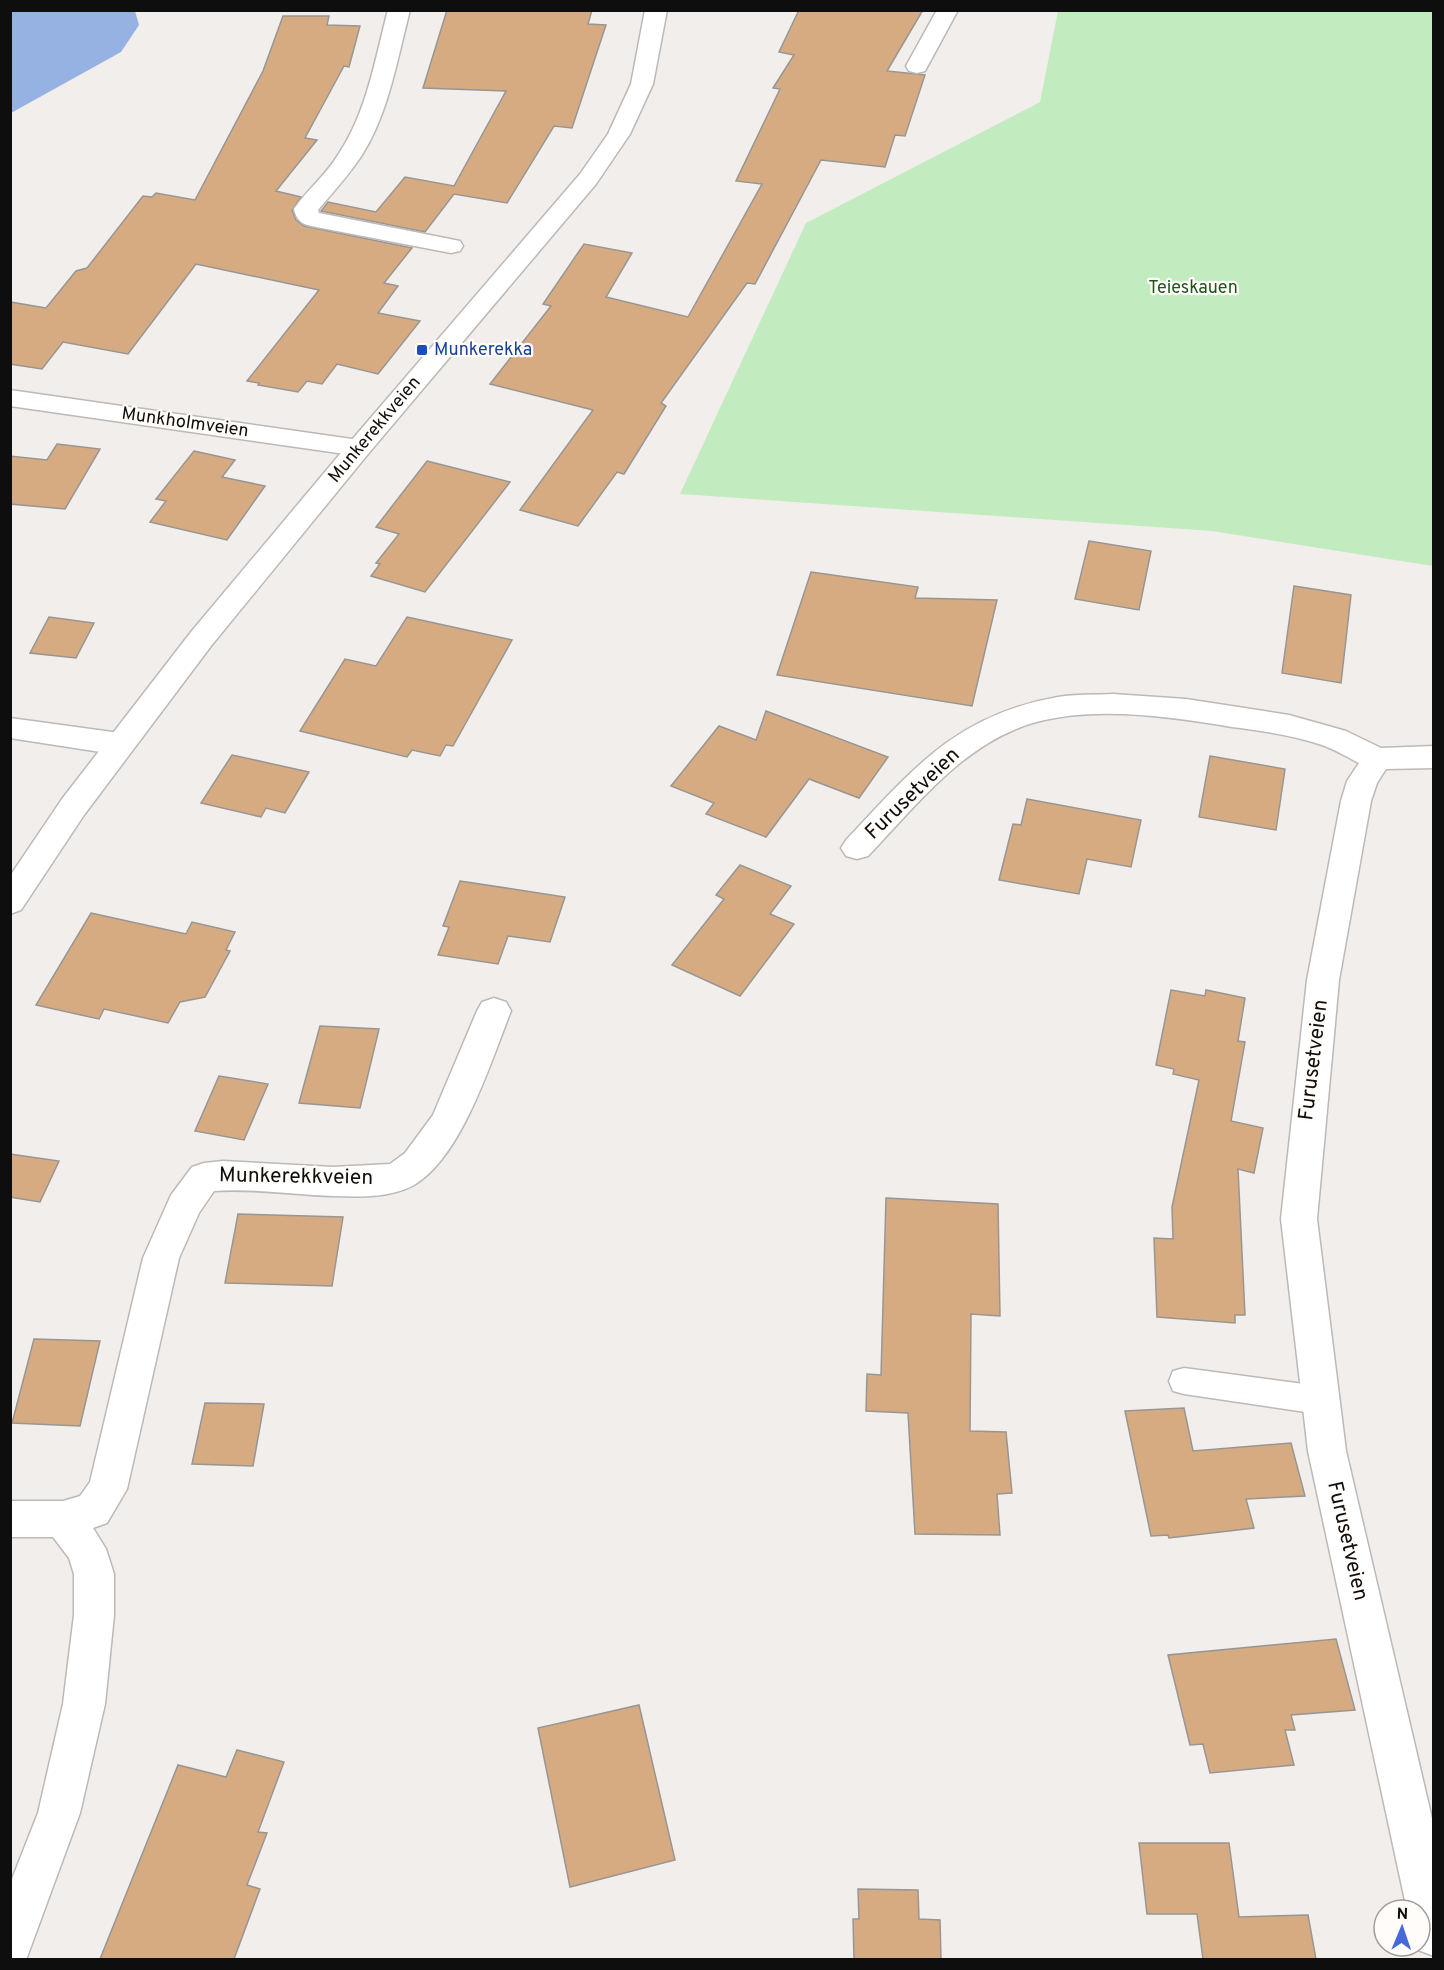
<svg xmlns="http://www.w3.org/2000/svg" width="1444" height="1970" font-family="Overpass,sans-serif">
  <style>
    .green { fill: #c3ebc0 }
    .water { fill: #95b2e2 }
    .building { fill: #d7ab82; stroke: #989693; stroke-width: 1.5 }
    .lines { fill: none; stroke-linecap: round; stroke-linejoin: round }
    .lane-casing { stroke: #bcb9b7; stroke-width: 3 }
    .street-casing { stroke: #bcb9b7; stroke-width: 3 }
    .secondary-casing { stroke: #bcb9b7; stroke-width: 3 }
    .lane { fill: #fff; fill-rule: evenodd }
    .street { fill: #fff; fill-rule: evenodd }
    .secondary { fill: #fff; fill-rule: evenodd }
    .transit-dot { fill: #1a4fb4; stroke: #fffcf9; stroke-width: 2 }
    .labels { text-anchor: middle; dominant-baseline: central; stroke-width: 4.5; stroke-linejoin: round; paint-order: stroke }
    .far-park-label { font-size: 18px; fill: #1d551c; stroke: #fffcf9 }
    .far-transit-label { font-size: 18px; fill: #164399; stroke: #fffcf9; text-anchor: start }
    .far-street-label { font-size: 18px; fill: #0f0e0e; stroke: #fffcf9 }
    .street-label { font-size: 21px; fill: #0f0e0e; stroke: #fffcf9 }
  </style>
  <rect width="100%" height="100%" fill="#f1eeec"/>
  <!-- green -->
  <path class="green" d="M1058 11H1433V566L1212 531 680 494 806 223 1040 102Z"/>
  <!-- water -->
  <path class="water" d="M11 10 135 11 139 25 121 52 11 113Z"/>
  <!-- building -->
  <g class="building">
    <path d="M447 10H592L588 24 606 25 572 128 554 126 507 203 454 194 425 232 321 211 328 202 376 212 405 177 454 186 506 91 423 88Z"/>
    <path d="M799 10H923L887 71 925 75 905 136 895 135 885 167 821 160 755 284 747 283 661 403 666 406 624 474 617 472 578 526 520 510 593 410 490 384 551 306 543 304 584 244 632 253 606 297 688 317 762 184 736 181 780 89 773 88 794 55 779 52Z"/>
    <path d="M283 16H329L327 25 360 26 349 67 344 66 305 138 317 140 276 191 301 197 292 210 296 220 304 226 412 248 384 283 398 286 378 313 420 321 378 374 337 364 322 384 307 381 298 392 258 385 259 383 247 381 319 290 196 264 128 354 63 342 42 369 10 364V302L46 308 76 271 87 268 143 196 152 197 156 193 195 200 263 71Z"/>
    <path d="M57 444 100 449 65 509 10 504V456L47 460Z"/>
    <path d="M194 451 235 460 222 477 265 486 227 540 150 522 166 501 156 499Z"/>
    <path d="M427 461 510 482 425 592 371 576 380 564 376 563 399 534 376 527Z"/>
    <path d="M1089 541 1151 551 1139 610 1075 599Z"/>
    <path d="M811 572 918 587 915 598 997 600 972 706 777 675Z"/>
    <path d="M1294 586 1351 595 1341 683 1282 673Z"/>
    <path d="M49 617 94 623 76 658 30 653Z"/>
    <path d="M407 617 512 640 453 746 446 745 440 756 412 750 407 757 300 731 345 659 376 666Z"/>
    <path d="M766 711 888 757 859 798 809 779 766 837 706 814 714 803 671 786 719 726 756 740Z"/>
    <path d="M232 755 309 772 285 813 266 808 261 817 201 803Z"/>
    <path d="M1210 756 1285 769 1276 830 1199 817Z"/>
    <path d="M1027 799 1141 820 1131 867 1087 859 1079 894 999 880 1013 824 1021 825Z"/>
    <path d="M740 865 791 886 770 914 794 924 740 996 672 965 724 899 716 895Z"/>
    <path d="M460 881 565 897 550 942 508 936 498 964 438 955 449 927 443 926Z"/>
    <path d="M91 913 186 934 192 922 235 932 226 950 230 951 205 997 180 1002 168 1023 104 1009 99 1019 36 1005Z"/>
    <path d="M1171 990 1205 996 1206 990 1245 998 1238 1041 1245 1042 1231 1121 1263 1128 1254 1173 1238 1169 1245 1315H1235V1323L1157 1317 1154 1238 1173 1239 1172 1207 1199 1080 1173 1074 1174 1069 1156 1065Z"/>
    <path d="M320 1026 379 1029 360 1108 299 1103Z"/>
    <path d="M219 1076 268 1084 244 1140 195 1131Z"/>
    <path d="M10 1154 59 1161 40 1202 10 1197Z"/>
    <path d="M886 1198 998 1204 1000 1316 971 1314 970 1431 1006 1432 1012 1493 997 1494 1000 1535 915 1534 908 1413 866 1411 867 1374 881 1375Z"/>
    <path d="M238 1214 343 1217 332 1286 225 1283Z"/>
    <path d="M34 1339 100 1341 80 1426 12 1423Z"/>
    <path d="M205 1403 264 1404 253 1466 192 1464Z"/>
    <path d="M1184 1408 1193 1451 1291 1443 1305 1496 1246 1499 1254 1528 1169 1538 1168 1535 1151 1536 1125 1411Z"/>
    <path d="M1336 1639 1355 1710 1291 1715 1295 1730H1285L1294 1765 1210 1773 1203 1744 1190 1745 1168 1655Z"/>
    <path d="M639 1705 675 1860 570 1887 538 1728Z"/>
    <path d="M237 1750 284 1762 258 1832 267 1833 247 1885 260 1889 234 1959H100L178 1765 226 1777Z"/>
    <path d="M1139 1843H1229L1239 1917 1308 1915 1316 1959H1203L1197 1914H1147Z"/>
    <path d="M858 1889 918 1890 919 1919 940 1920 941 1959H854L853 1919H859Z"/>
  </g>
  <g class="lines">
    <!-- lane casing -->
    <g class="lane-casing">
      <path id="lane" d="M1184 1368 1319 1386 1330 1390 1335 1400 1330 1410 1319 1414 1184 1394 1173 1391 1169 1381 1173 1371Z"/>
    </g>
    <!-- street casing -->
    <g class="street-casing">
      <g id="street">
        <path d="M388 10H410C397 60 389 112 362 155 349 175 333 192 318 210L319 213 460 241 463 246 460 251 451 253 311 226C301 224 296 219 294 209 307 190 326 175 338 155 367 112 375 59 388 10Z"/>
        <path d="M937 10H958L925 71 917 73 909 71 906 66Z"/>
        <path d="M10 390 359 440 368 442 372 448 368 454 359 456 10 406Z"/>
        <path d="M1113 694 1186 699 1289 715 1346 731 1381 748 1434 746V768L1386 769 1377 783 1371 801 1339 980 1317 1219 1346 1451 1434 1827V1956L1418 1950 1417 1946H1420V1910H1407L1308 1451 1281 1219 1307 980 1341 801 1347 781 1359 763C1347 757 1334 749 1322 745 1292 735 1263 731 1232 727 1166 716 1079 703 1016 729 955 754 912 810 868 856L857 859 846 856 841 848 846 840C913 769 956 715 1058 697 1076 694 1095 695 1113 694Z"/>
        <path d="M10 718 120 733 131 737 135 744 131 751 120 755 10 738Z"/>
        <path d="M494 998 506 1002 511 1011C491 1061 462 1157 414 1185 391 1198 359 1197 333 1196 293 1195 254 1188 214 1191L199 1213 179 1258 127 1489 107 1523 93 1528 106 1549 114 1574V1615L105 1704 80 1813 26 1960H10V1884L38 1813 63 1704 74 1615V1574L69 1558 53 1537H10V1501H63L80 1496 90 1482 143 1258 171 1195 192 1167 204 1163 223 1161 333 1167 390 1164 405 1153 433 1115 477 1011 482 1002Z"/>
      </g>
    </g>
    <!-- secondary casing -->
    <g class="secondary-casing">
      <path id="secondary" d="M645 10H667L653 84 630 134 596 184 368 454 211 646 84 815 21 910 10 914V876L62 799 191 632 350 442 580 174 608 134 631 84Z"/>
    </g>
    <!-- lane -->
    <use href="#lane" class="lane"/>
    <!-- street -->
    <use href="#street" class="street"/>
    <!-- secondary -->
    <use href="#secondary" class="secondary"/>
  </g>
  <!-- markers -->
  <rect class="transit-dot" x="416" y="344" width="12" height="12" rx="3"/>
  <g class="labels">
    <!-- far-park labels -->
    <g class="far-park-label">
      <text x="1193" y="288">Teieskauen</text>
    </g>
    <!-- far-transit labels -->
    <g class="far-transit-label">
      <text x="434" y="350">Munkerekka</text>
    </g>
    <!-- far-street labels -->
    <g class="far-street-label">
      <text transform="translate(185 423) rotate(8)">Munkholmveien</text>
      <text transform="translate(375 430) rotate(-50)">Munkerekkveien</text>
    </g>
    <!-- street labels -->
    <g class="street-label">
      <text transform="translate(913 794) rotate(-44)">Furusetveien</text>
      <text transform="translate(1314 1060) rotate(-83)">Furusetveien</text>
      <text transform="translate(296 1177) rotate(1)">Munkerekkveien</text>
      <text transform="translate(1347 1541) rotate(77)">Furusetveien</text>
    </g>
  </g>
  <!-- border -->
  <rect width="1444" height="1970" fill="none" stroke="#0f0e0e" stroke-width="24"/>
  <!-- north arrow -->
  <g transform="translate(1402 1928) rotate(2)"><circle r="28" fill="#fffcf9" stroke="#9f9d9b" stroke-width="1.5"/>
  <path d="M0-4.5L10 22L0 15L-10 22Z" fill="#4668db"/>
  <text y="-9" font-size="16" font-weight="bold" text-anchor="middle" fill="#0f0e0e">N</text>
  </g>
</svg>
